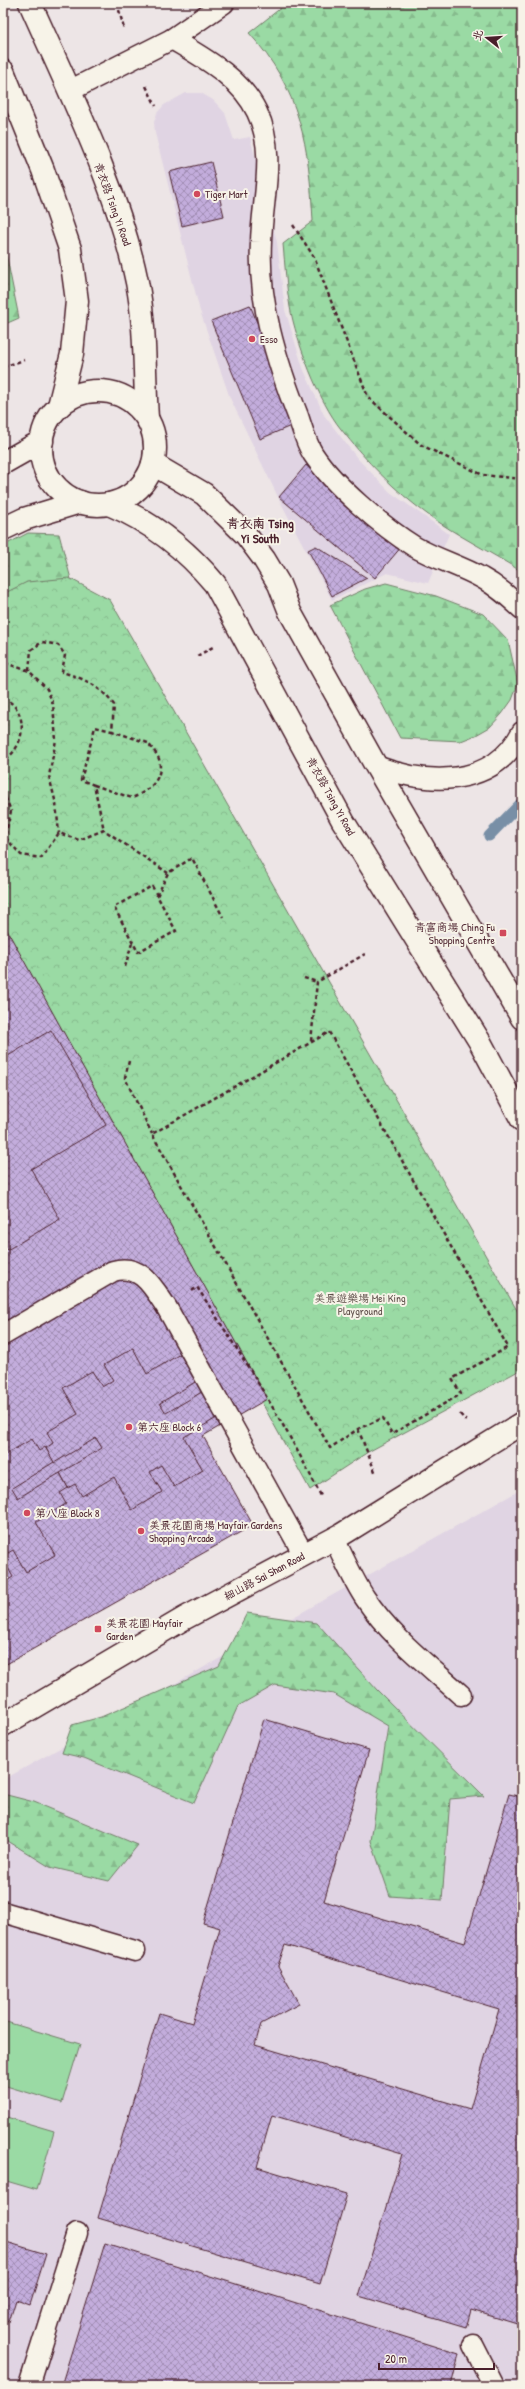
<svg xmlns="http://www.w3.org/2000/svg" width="525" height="2389" font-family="'Patrick Hand','LXGW WenKai TC',sans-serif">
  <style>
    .built { fill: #e0d4e3 }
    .grass { fill: #9adaa4; stroke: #727c68 }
    .forest { fill: url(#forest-firs); stroke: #727c68 }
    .park { fill: url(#park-crowns); stroke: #727c68 }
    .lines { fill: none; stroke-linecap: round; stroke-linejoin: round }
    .stream { stroke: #788fa6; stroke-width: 11 }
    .building { fill: url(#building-cross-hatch); stroke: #4a1f2b; fill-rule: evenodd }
    .lane-casing { stroke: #4a1f2b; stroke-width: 23 }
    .street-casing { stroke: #4a1f2b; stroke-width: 25 }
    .secondary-casing { stroke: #4a1f2b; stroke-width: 25 }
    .path { stroke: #4a1f2b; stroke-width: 2.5; stroke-dasharray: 4 3; stroke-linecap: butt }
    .lane { stroke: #f7f3e8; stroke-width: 20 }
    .street { stroke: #f7f3e8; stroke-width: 22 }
    .secondary { stroke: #f7f3e8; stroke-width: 22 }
    .poi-dot { fill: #d1495b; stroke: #f7f3e8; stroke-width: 1.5 }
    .labels { text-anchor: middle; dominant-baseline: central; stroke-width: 4; stroke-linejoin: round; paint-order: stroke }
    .poi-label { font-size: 11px; fill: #4a1f2b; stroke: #f7f3e8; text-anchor: start }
    .street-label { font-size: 11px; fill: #4a1f2b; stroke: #f7f3e8 }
    .park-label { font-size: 11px; fill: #5e4e49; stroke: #f7f3e8 }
    .quarter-label { font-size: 13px; font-weight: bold; fill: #4a1f2b; stroke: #f7f3e8 }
  </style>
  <defs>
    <pattern id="forest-firs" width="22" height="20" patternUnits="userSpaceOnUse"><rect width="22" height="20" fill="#9adaa4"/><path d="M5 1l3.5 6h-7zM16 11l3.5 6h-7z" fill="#86bb8d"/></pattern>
    <pattern id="park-crowns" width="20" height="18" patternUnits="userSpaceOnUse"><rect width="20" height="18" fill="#9adaa4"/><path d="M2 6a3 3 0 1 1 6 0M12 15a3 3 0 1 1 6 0" fill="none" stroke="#86bb8d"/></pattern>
    <pattern id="building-cross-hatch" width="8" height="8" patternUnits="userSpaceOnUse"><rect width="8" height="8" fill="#c3addc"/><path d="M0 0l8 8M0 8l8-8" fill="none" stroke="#a08cb3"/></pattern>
  </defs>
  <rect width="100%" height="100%" fill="#ede5e6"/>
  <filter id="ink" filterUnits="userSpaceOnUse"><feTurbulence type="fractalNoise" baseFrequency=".025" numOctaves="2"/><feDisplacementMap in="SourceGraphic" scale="8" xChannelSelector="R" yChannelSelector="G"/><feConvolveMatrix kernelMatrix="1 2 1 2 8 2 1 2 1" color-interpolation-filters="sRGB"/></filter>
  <g filter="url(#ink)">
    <!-- built -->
    <g class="built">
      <path d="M186 93H201L213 100 225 113 234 140 250 137 277 242 285 310 303 368 324 415 357 458 390 492 449 534 428 583 387 573 332 600 280 501 230 398 200 311 155 133 154 122 157 113 164 105Z"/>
      <path d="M522 1489V2386H3V1780Z"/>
    </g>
    <!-- grass -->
    <g class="grass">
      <path d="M3 2021 80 2044 62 2103 3 2085Z"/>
      <path d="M3 2116 54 2131 37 2190 3 2180Z"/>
    </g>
    <!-- forest -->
    <g class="forest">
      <path d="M287 3H522V572C491 552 457 536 427 514 395 491 365 460 341 429 319 402 296 341 290 307 286 286 285 265 283 244L313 221C309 146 301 90 249 33Z"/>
      <path d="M3 238 19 318 3 325Z"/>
      <path d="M28 533 59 534 72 583 3 605V546Z"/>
      <path d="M386 583 436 596 483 614 508 640 518 684 512 700 502 714 490 727 476 735 461 741 400 738 330 605 365 589Z"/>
      <path d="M247 1613 317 1623 377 1690 484 1796 450 1799 442 1900 390 1896 371 1841 388 1726 334 1694 275 1685 238 1706 194 1803 84 1758 62 1753 72 1725 101 1717 219 1666Z"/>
      <path d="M3 1794 34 1802 138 1845 109 1881 50 1867 3 1838Z"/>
    </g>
    <!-- park -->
    <path class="park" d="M69 578 110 600 522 1319V1369L368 1452 310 1490 3 933V594L27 582Z"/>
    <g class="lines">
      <!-- stream -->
      <path class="stream" d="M489 836 522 802"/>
    </g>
    <!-- building -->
    <g class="building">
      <path d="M211 162 224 216 182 226 169 172Z"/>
      <path d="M250 305 298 423 260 439 211 321Z"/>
      <path d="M306 465 402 546 375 578 279 497Z"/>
      <path d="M316 546 367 578 332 596 308 550Z"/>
      <path d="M3 923 267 1399 203 1436 253 1525 3 1666Z"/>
      <path d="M51 1030 106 1125 31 1169 60 1219 7 1250 3 1244V1059Z"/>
      <path d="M133 1348 147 1374 180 1354 187 1366 193 1363 202 1378 160 1403 166 1413 207 1389 216 1404 209 1408 215 1419 184 1437 203 1470 174 1487 161 1465 150 1472 162 1492 132 1510 114 1477 82 1496 75 1484 68 1488 60 1473 102 1448 96 1438 54 1463 46 1448 53 1443 47 1432 78 1414 63 1388 92 1371 102 1387 113 1380 104 1365Z"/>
      <path d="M32 1439 39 1451 45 1447 54 1462 12 1488 18 1498 60 1473 68 1488 60 1493 66 1504 36 1522 55 1555 26 1572 13 1550 3 1556V1456Z"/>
      <path d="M3 1559 13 1577 3 1583Z"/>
      <path d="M264 1719 369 1750 324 1901 465 1943 509 1794 522 1797V2328L517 2324 471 2310 466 2328 359 2296 402 2154 272 2115 257 2167 347 2194 320 2284 98 2218 159 2013 192 2023 220 1928 203 1923ZM285 1945 499 2009 470 2109 255 2045 261 2024 299 2004 278 1966Z"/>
      <path d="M3 2241 46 2254 30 2305 16 2300 9 2322 3 2320Z"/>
      <path d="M105 2243 459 2354 451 2386H61Z"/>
    </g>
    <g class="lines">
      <!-- lane casing -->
      <g class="lane-casing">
        <g id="lane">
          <path d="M172 39C204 58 240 77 257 112 277 153 262 199 261 242 258 303 276 360 298 416 302 428 306 443 313 454 334 486 383 527 415 547 436 559 461 566 482 578 497 586 509 597 522 609"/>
          <path d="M69 91 172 39 224 3"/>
          <path d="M376 766C427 785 492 789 522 732"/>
          <path d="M3 1335 113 1271C141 1263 153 1287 167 1308L304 1555"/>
          <path d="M334 1539C344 1558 353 1580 365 1598 391 1637 427 1664 461 1695"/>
          <path d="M3 1912 135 1951"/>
          <path d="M473 2345 494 2386"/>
          <path d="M29 2386 77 2233"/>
        </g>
      </g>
      <!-- street casing -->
      <g class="street-casing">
        <g id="street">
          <path d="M153 464 204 494 246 535 264 559 279 584 290 612 376 766 522 1018"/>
          <path d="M109 504C152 522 185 548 215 584L343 821 480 1042 522 1120"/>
          <path d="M3 1725 185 1618 341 1535 522 1423"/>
        </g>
      </g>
      <!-- secondary casing -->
      <g class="secondary-casing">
        <g id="secondary">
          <path d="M30 3C69 91 118 188 137 282 146 326 144 373 147 418"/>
          <path d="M3 71 43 170 70 249 77 301 72 354 59 406"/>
          <circle cx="98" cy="448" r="57"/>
          <path d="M3 463 42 441"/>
          <path d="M3 529 24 519 80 502"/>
        </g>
      </g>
      <!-- path -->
      <g class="path">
        <path d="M119 10 124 29"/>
        <path d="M146 86 156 106"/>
        <path d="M293 225 314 257 368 397 421 445 483 475 522 479"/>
        <path d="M3 367 24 360"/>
        <path d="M197 656 213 647"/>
        <path d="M3 662V668"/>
        <path d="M5 663 29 671 47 689 53 704 56 740 49 776 56 804 59 833"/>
        <path d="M29 671 31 650 42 642 58 645 65 655 62 672C85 679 99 685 114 705L112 731 95 727 81 780 94 785 104 830"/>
        <path d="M3 698C30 709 26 748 3 761"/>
        <path d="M94 785 132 798C148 791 164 780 159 759 157 754 151 747 148 743L112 731"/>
        <path d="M3 791 11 811 5 837 21 855 41 858 59 833 79 840 104 830 168 873"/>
        <path d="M152 886 176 931 138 952 114 907Z"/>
        <path d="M157 896 168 873 192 858 223 917"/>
        <path d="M125 967 132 943"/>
        <path d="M304 978 317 982"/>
        <path d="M329 1032 508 1347 452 1379 461 1394 392 1434 383 1418 358 1429 330 1448 152 1134Z"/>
        <path d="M311 1041 317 982 365 954"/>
        <path d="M129 1061 125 1078 152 1134"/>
        <path d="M192 1291 197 1287C242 1356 286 1425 322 1498"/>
        <path d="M460 1414 466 1421"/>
        <path d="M358 1429 376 1474"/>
      </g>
      <!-- lane -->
      <use href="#lane" class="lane"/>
      <!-- street -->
      <use href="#street" class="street"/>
      <!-- secondary -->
      <use href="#secondary" class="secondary"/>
    </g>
  </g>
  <!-- markers -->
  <g class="poi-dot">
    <circle cx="197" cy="194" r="4"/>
    <circle cx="252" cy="339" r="4"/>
    <rect x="499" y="929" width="8" height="8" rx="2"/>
    <circle cx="129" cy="1427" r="4"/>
    <circle cx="27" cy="1513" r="4"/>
    <circle cx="141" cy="1531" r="4"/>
    <rect x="94" y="1625" width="8" height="8" rx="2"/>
  </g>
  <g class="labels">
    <!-- poi labels -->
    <g class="poi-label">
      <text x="205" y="194">Tiger Mart</text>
      <text x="260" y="339">Esso</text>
      <text x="495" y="927" text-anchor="end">青富商場 Ching Fu<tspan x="495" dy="13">Shopping Centre</tspan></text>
      <text x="137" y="1427">第六座 Block 6</text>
      <text x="35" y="1513">第八座 Block 8</text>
      <text x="149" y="1525">美景花園商場 Mayfair Gardens<tspan x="149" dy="13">Shopping Arcade</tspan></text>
      <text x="106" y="1623">美景花園 Mayfair<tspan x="106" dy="13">Garden</tspan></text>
    </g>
    <!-- street labels -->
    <g class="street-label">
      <text transform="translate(113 204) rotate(70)">青衣路 Tsing Yi Road</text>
      <text transform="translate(331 796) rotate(61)">青衣路 Tsing Yi Road</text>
      <text transform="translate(264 1576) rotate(-28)">細山路 Sai Shan Road</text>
    </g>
    <!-- park labels -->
    <g class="park-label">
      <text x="360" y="1298">美景遊樂場 Mei King<tspan x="360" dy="13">Playground</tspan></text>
    </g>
    <!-- quarter labels -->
    <g class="quarter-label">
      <text x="260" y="523">青衣南 Tsing<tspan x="260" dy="15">Yi South</tspan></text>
    </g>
  </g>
  <!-- margin -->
  <rect width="525" height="2389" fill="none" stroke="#f7f3e8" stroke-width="16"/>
  <rect x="8" y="8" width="509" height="2373" fill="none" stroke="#4a1f2b" stroke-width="1.5" filter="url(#ink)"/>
  <!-- north arrow -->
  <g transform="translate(487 38) rotate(287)" stroke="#f7f3e8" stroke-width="3" paint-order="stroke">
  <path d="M0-3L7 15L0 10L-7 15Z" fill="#4a1f2b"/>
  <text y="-6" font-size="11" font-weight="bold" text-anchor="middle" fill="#4a1f2b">北</text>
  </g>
  <!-- scale -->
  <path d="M379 2363v6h115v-6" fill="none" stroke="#4a1f2b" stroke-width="2"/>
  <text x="385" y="2363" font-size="12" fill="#4a1f2b" stroke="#f7f3e8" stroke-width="3" paint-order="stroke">20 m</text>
</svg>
